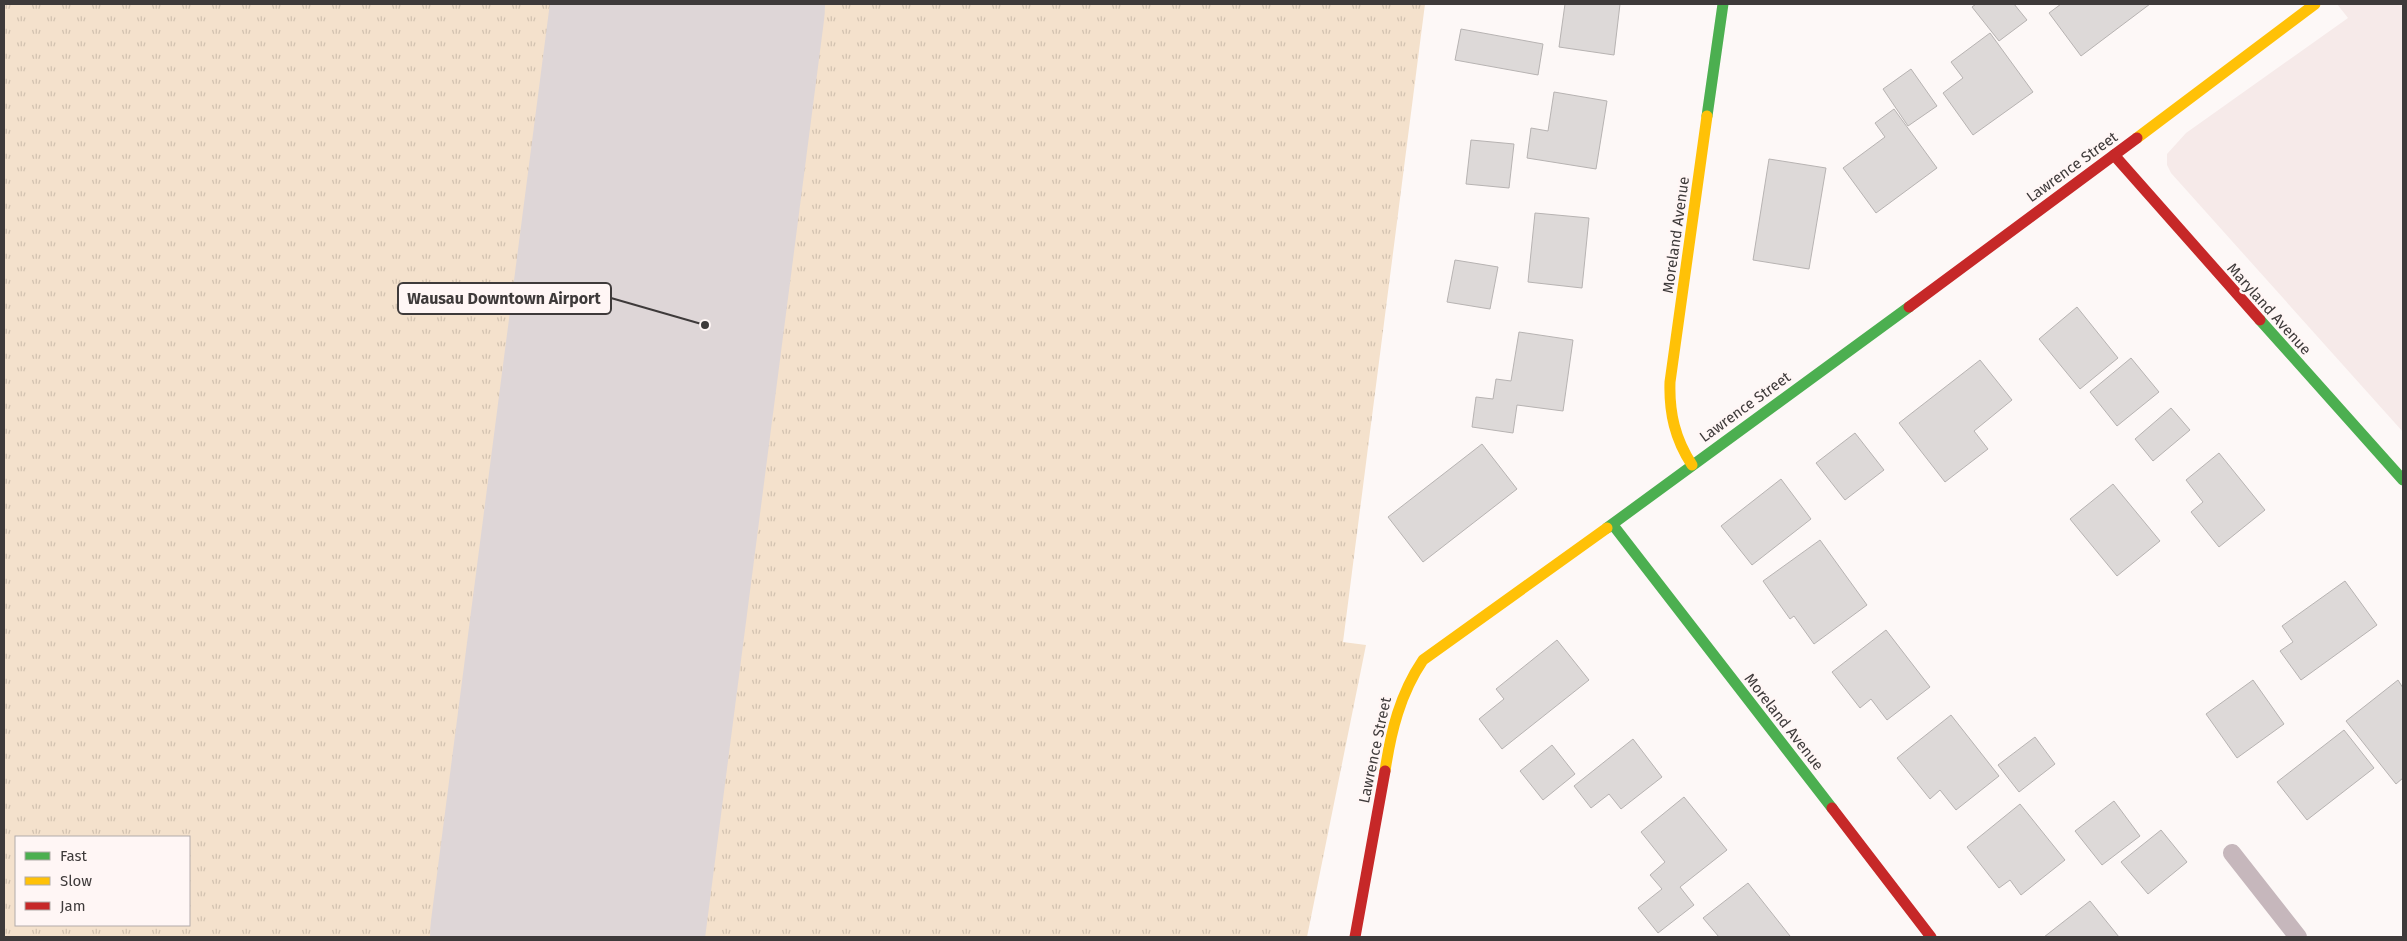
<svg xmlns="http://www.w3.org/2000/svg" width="2407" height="941" font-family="'Fira Sans',sans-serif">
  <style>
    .built { fill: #f6eae9 }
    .grass { fill: url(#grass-tufts); fill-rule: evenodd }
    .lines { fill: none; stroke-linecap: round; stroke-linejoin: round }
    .runway { stroke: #ded6d7; stroke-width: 274 }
    .building { fill: #ddd9d8; stroke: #b7b3b2 }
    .lane { stroke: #c6b7bc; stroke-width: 18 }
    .fast { stroke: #4caf50; stroke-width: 11 }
    .slow { stroke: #ffc107; stroke-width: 11 }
    .jam { stroke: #c62828; stroke-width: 11 }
    .labels { text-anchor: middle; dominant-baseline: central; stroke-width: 4.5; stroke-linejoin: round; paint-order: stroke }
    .street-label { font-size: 15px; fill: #3e3a3a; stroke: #fff6f5 }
    .leader { fill: none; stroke: #3e3a3a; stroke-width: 2 }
    .callout-dot { fill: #3e3a3a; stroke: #fff6f5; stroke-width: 2 }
    .callout { fill: #fff6f5; stroke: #3e3a3a; stroke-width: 2 }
    .callout-label { font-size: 16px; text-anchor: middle; font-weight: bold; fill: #3e3a3a }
  </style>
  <defs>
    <pattern id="grass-tufts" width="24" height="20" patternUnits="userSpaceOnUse" patternTransform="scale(1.25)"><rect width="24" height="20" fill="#f4e1cc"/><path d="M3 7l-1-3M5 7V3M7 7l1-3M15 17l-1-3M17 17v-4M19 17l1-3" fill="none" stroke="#d2c2b0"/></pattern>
  </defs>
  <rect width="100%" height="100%" fill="#fdf8f7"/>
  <!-- built -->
  <path class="built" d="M2337 4H2403V432L2171 173 2167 165V154L2186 133 2348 18Z"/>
  <!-- grass -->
  <g class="grass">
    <path d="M4 4H611L487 937H4ZM16 837H189V925H16Z"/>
    <path d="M786 4H1425L1343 642 1366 645 1307 937H666Z"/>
  </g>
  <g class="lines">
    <!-- runway -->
    <path class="runway" d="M567 937 688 4"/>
  </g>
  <!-- building -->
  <g class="building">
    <path d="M1565 4H1620L1614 55 1559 47Z"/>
    <path d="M1976 4H2014L2027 20 1999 41 1972 7Z"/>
    <path d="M2061 4H2150L2081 56 2049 13Z"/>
    <path d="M1461 29 1543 44 1538 75 1455 60Z"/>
    <path d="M1990 33 2033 92 1973 135 1943 93 1963 78 1951 62Z"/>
    <path d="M1911 69 1937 106 1908 126 1883 89Z"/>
    <path d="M1554 92 1607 101 1596 169 1527 158 1531 128 1548 131Z"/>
    <path d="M1894 109 1937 168 1876 213 1843 168 1885 137 1875 123Z"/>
    <path d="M1471 140 1514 144 1509 188 1466 184Z"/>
    <path d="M1769 159 1826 168 1809 269 1753 260Z"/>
    <path d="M1535 213 1589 218 1582 288 1528 282Z"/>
    <path d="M1455 260 1498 267 1490 309 1447 302Z"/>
    <path d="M2077 307 2118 358 2080 389 2039 339Z"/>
    <path d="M1519 332 1573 340 1563 411 1517 405 1513 433 1472 427 1476 397 1493 399 1496 379 1511 381Z"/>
    <path d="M2131 358 2159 392 2117 426 2090 392Z"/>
    <path d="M1980 360 2012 400 1974 431 1988 449 1945 482 1899 423Z"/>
    <path d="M2171 408 2190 430 2153 461 2135 439Z"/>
    <path d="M1855 433 1884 470 1845 500 1816 463Z"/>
    <path d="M1482 444 1517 489 1423 562 1388 517Z"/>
    <path d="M2219 453 2265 510 2219 547 2191 512 2203 502 2186 480Z"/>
    <path d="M1781 479 1811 519 1752 565 1721 526Z"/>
    <path d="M2113 484 2160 541 2117 576 2070 519Z"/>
    <path d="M1820 540 1867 605 1814 644 1794 616 1790 619 1763 581Z"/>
    <path d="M2345 581 2377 625 2301 680 2280 651 2293 642 2282 626Z"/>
    <path d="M1886 630 1930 687 1887 720 1871 699 1860 708 1832 672Z"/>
    <path d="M1557 640 1589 680 1502 749 1479 719 1504 699 1496 689Z"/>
    <path d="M2253 680 2284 724 2237 758 2206 714Z"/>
    <path d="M2398 680 2403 688V778L2396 784 2346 721Z"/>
    <path d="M1951 715 1999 776 1956 810 1940 790 1930 799 1897 758Z"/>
    <path d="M2344 730 2374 768 2307 820 2277 782Z"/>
    <path d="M2035 737 2055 764 2019 792 1998 765Z"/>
    <path d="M1633 739 1662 777 1621 809 1609 794 1591 808 1574 786Z"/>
    <path d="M1552 745 1575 774 1543 800 1520 771Z"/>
    <path d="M1684 797 1727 850 1680 887 1694 905 1658 933 1638 908 1662 889 1650 875 1665 862 1641 832Z"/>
    <path d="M2114 801 2140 836 2102 865 2075 831Z"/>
    <path d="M2020 804 2065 860 2021 895 2010 880 1999 888 1967 847Z"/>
    <path d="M2161 830 2187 862 2148 894 2121 862Z"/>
    <path d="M1748 883 1790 936 1788 937H1719L1703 918Z"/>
    <path d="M2090 901 2119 937H2044Z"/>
  </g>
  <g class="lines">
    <!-- lane -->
    <path class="lane" d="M2232 853 2298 937"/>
    <!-- fast -->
    <g class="fast">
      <path d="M1707 116 1723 4"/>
      <path d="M2260 320 2403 480"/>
      <path d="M1613 525 1832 808"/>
      <path d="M1607 528 1909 307"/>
    </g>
    <!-- slow -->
    <g class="slow">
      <path d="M2137 138 2315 4"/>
      <path d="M1692 465C1675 439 1669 413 1670 382L1707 116"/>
      <path d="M1385 771C1391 731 1400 694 1423 660L1607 528"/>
    </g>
    <!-- jam -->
    <g class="jam">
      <path d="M2114 155 2260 320"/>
      <path d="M1909 307 2137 138"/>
      <path d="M1832 808 1931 937"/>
      <path d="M1355 937 1385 771"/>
    </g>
  </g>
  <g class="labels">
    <!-- street labels -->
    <g class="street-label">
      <text transform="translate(2072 167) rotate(-36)">Lawrence Street</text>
      <text transform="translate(1676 235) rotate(-82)">Moreland Avenue</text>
      <text transform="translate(2269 309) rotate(48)">Maryland Avenue</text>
      <text transform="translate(1745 407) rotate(-36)">Lawrence Street</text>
      <text transform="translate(1784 722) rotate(52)">Moreland Avenue</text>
      <text transform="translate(1375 750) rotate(-78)">Lawrence Street</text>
    </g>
  </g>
  <!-- callouts -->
  <path class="leader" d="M705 325L611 298"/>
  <circle class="callout-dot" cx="705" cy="325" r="5"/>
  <rect class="callout" x="398" y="283" width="213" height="31" rx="5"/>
  <g class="callout-label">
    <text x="504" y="304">Wausau Downtown Airport</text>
  </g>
  <!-- border -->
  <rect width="2407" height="941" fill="none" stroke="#3e3a3a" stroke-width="10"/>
  <!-- legend -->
  <rect x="15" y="836" width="175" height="90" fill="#fff6f5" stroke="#b2abaa"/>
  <rect x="25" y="852" width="25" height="8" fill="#4caf50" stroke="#b2abaa"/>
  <text x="60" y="861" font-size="15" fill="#3e3a3a">Fast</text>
  <rect x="25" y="877" width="25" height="8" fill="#ffc107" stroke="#b2abaa"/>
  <text x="60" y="886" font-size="15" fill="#3e3a3a">Slow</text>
  <rect x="25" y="902" width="25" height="8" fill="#c62828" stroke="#b2abaa"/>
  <text x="60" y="911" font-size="15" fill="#3e3a3a">Jam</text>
</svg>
